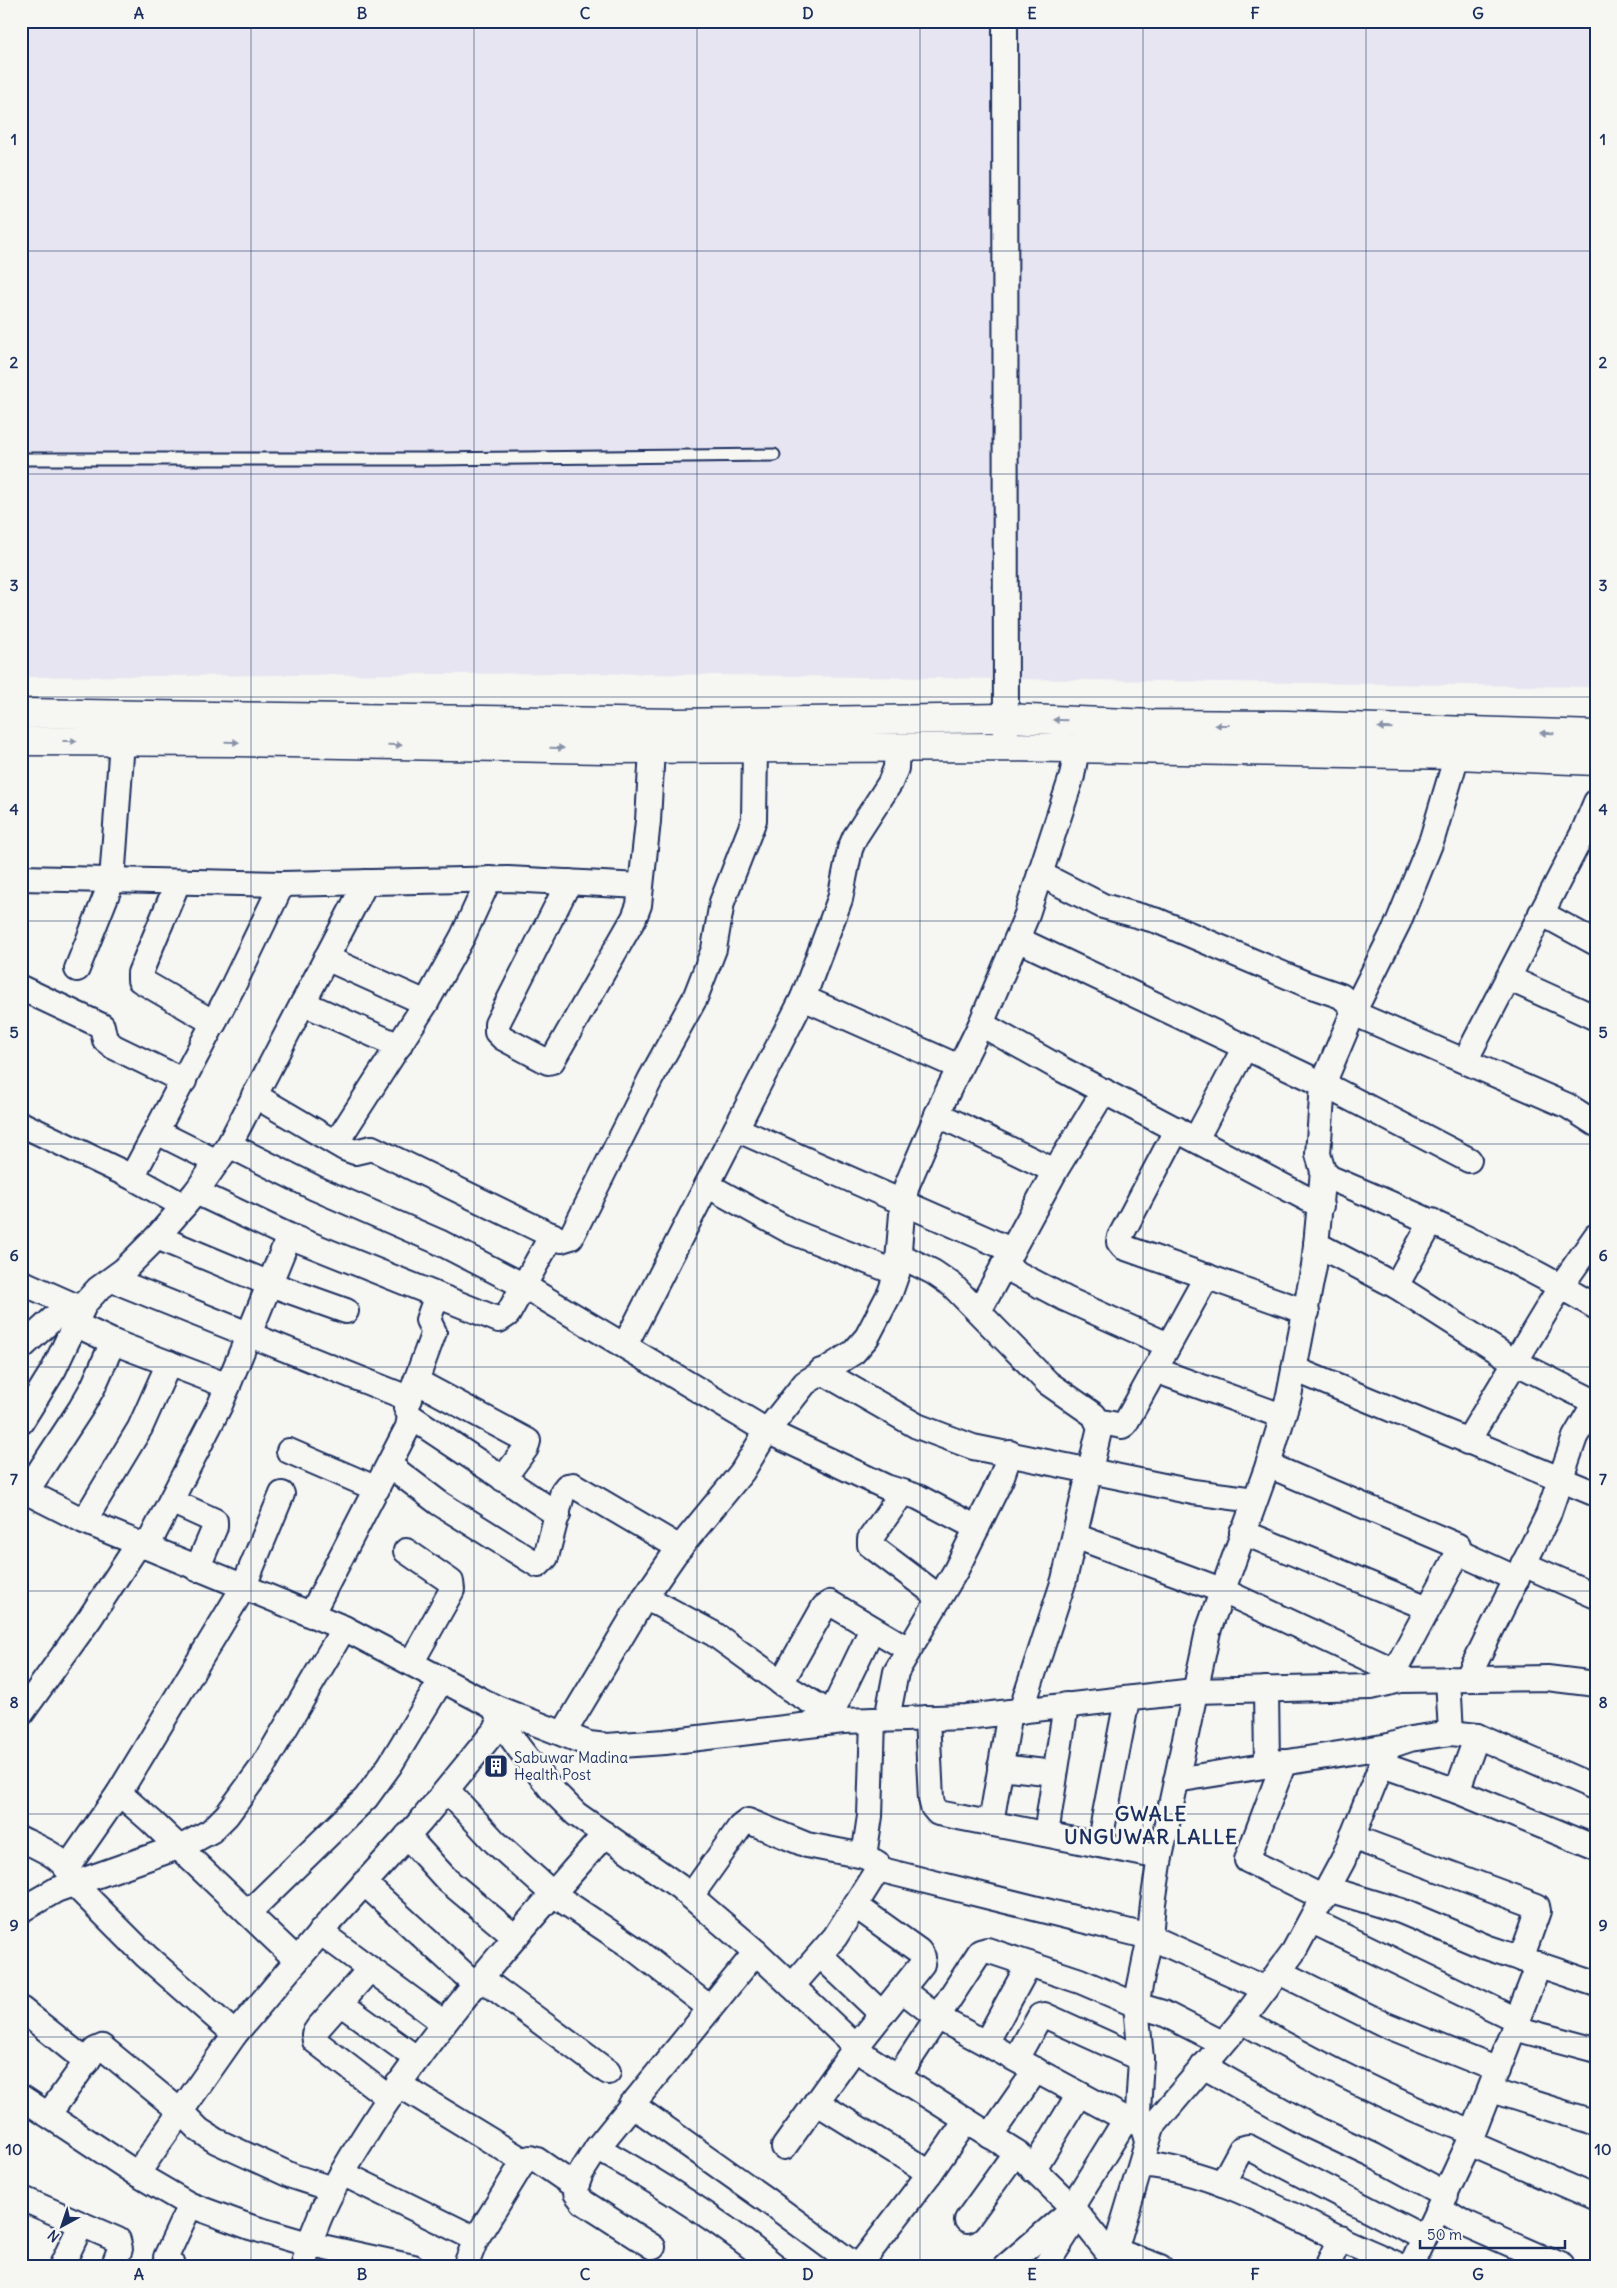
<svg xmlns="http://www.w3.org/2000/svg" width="1617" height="2288" font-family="Delius,sans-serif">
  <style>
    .built { fill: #e7e5f1 }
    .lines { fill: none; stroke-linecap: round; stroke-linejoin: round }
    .service-casing { stroke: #1b2f5e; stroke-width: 15 }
    .minor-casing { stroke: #1b2f5e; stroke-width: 28 }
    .primary-casing { stroke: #1b2f5e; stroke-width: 31 }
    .service { stroke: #f6f6f2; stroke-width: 11 }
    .minor { stroke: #f6f6f2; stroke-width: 24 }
    .primary { stroke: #f6f6f2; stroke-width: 28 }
    .oneway { fill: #8892a8 }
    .grid { fill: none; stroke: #1b2f5e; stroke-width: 1; stroke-opacity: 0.55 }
    .labels { text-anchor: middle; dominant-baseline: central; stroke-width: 5; stroke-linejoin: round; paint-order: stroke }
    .poi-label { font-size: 15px; fill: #1b2f5e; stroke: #f6f6f2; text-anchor: start }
    .district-label { font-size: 20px; font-weight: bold; letter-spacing: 1px; fill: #1b2f5e; stroke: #f6f6f2 }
    .neatline { fill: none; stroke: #1b2f5e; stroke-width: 2 }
    .grid-label { font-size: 16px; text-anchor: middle; font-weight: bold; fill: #1b2f5e }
  </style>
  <rect width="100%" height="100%" fill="#f6f6f2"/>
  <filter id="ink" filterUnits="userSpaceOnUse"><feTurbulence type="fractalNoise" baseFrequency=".02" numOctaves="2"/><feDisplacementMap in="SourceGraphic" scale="10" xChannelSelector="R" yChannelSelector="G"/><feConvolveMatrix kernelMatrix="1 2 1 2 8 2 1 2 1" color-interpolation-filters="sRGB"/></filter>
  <g filter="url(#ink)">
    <!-- built -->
    <path class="built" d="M21 21H1596V687L573 673 21 677Z"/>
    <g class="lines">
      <!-- service casing -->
      <g class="service-casing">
        <path id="service" d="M21 459H435L774 455"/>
      </g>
      <!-- minor casing -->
      <g class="minor-casing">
        <g id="minor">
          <path d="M1005 21 1006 747"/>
          <path d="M1457 755 1432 839 1398 923 1353 1013 1323 1084 1318 1154 1323 1171 1330 1178C1421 1216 1511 1256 1596 1307"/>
          <path d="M1040 874 1103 906 1158 921 1306 984 1341 996 1350 1004 1353 1013 1568 1106 1596 1124"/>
          <path d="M21 878 282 884 508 879 640 886"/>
          <path d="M178 882 140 973V980L214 1023"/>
          <path d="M569 882 497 1024V1032L503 1038 548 1062 552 1061 634 918 639 905 648 821 652 749"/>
          <path d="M1541 913 1596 943"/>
          <path d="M1017 939 1323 1084 1469 1160"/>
          <path d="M326 958 426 1003"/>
          <path d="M77 969 112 881 122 741"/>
          <path d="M1508 978 1596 1018"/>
          <path d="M21 988 102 1026 105 1040 114 1047 184 1081"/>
          <path d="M803 998 959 1067"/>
          <path d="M303 1003 399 1046"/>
          <path d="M981 1024 1063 1070 1321 1206"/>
          <path d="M1465 1061 1583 833 1596 802"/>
          <path d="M254 1095 344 1148 355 1152 372 1148 561 1240 571 1237 651 1078 695 998 714 949 722 902 754 820 755 748"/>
          <path d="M937 1114 1055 1171"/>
          <path d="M21 1124 132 1177 184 1206"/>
          <path d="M736 1129 1011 1250"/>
          <path d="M1177 1129 1120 1237 1119 1242 1123 1247 1307 1312"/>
          <path d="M157 1132 217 1162"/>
          <path d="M1196 1139 1245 1047"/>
          <path d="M336 1143 426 1003 463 936 489 879"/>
          <path d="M229 1145 315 1188 439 1242 524 1286 767 1431 886 1487 918 1497 977 1528"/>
          <path d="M132 1177 233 986 282 884"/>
          <path d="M707 1185 790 1231 897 1273"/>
          <path d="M196 1192 289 1236 499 1320 508 1314 552 1235"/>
          <path d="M157 1237 270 1284 346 1311"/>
          <path d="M1316 1244 1396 1286 1515 1362 1595 1402"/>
          <path d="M899 1255 933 1272 952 1285 1048 1383 1094 1415 1100 1427 1064 1580 1021 1711"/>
          <path d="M1003 1266 1066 1299 1168 1345"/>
          <path d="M113 1280 410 1399"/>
          <path d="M21 1282 82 1309"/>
          <path d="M1396 1286 1432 1221"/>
          <path d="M979 1311 1055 1171 1104 1091"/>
          <path d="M75 1324 113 1342 228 1386"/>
          <path d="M625 1345 803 998 840 899 850 849 855 837 890 783 896 768 897 747"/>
          <path d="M21 1348 69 1304"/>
          <path d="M1294 1369 1596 1494"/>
          <path d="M1155 1370 1282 1416"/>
          <path d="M821 1371 917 1426 973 1447 1193 1492 1255 1500"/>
          <path d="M416 1381 528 1441 526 1448 503 1479"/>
          <path d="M410 1416 558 1515"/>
          <path d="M1097 1421 1122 1426 1125 1424 1207 1276"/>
          <path d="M21 1422 54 1369 85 1303 98 1289 124 1270 157 1237 196 1192 229 1145 366 882"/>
          <path d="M1467 1442 1561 1286 1596 1236"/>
          <path d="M289 1451 377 1489"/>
          <path d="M389 1465 439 1503 538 1565 546 1557 563 1491 567 1486 573 1485 680 1548"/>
          <path d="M1268 1465 1458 1546 1456 1557 1389 1682"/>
          <path d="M21 1489 84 1521 344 1628 494 1707 589 1744 606 1746 665 1742 843 1721 966 1717 1194 1691 1371 1687 1400 1680 1547 1678 1596 1684"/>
          <path d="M26 1492 81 1408 93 1387 113 1342"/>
          <path d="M903 1492 870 1539V1545L939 1597"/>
          <path d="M171 1501 215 1521V1527L197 1569"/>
          <path d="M84 1521 140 1428 169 1363"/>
          <path d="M1242 1532 1428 1608"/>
          <path d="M1075 1536 1221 1590 1395 1671"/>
          <path d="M147 1547 220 1405 289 1236"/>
          <path d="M406 1551 451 1582 452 1590 411 1663"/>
          <path d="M1458 1552 1517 1579"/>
          <path d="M1523 1564 1596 1596"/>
          <path d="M645 1597 714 1634 790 1689 843 1721"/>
          <path d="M311 1615 408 1427 410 1416 406 1408 434 1332 428 1320 437 1295"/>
          <path d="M1448 1679 1451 1733"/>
          <path d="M1467 1679 1548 1515 1575 1437 1596 1401"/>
          <path d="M781 1683 824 1607 830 1603 908 1649"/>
          <path d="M1266 1689 1267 1764"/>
          <path d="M494 1707 501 1723 519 1748 552 1790 576 1814 681 1888 756 1952 867 2057 1016 2152 1071 2206 1120 2267"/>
          <path d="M21 1714 90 1618 139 1543"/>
          <path d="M831 1714 872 1629"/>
          <path d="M927 1718 931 1799 933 1807 938 1813 1160 1857"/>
          <path d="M887 1719 896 1672 956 1570 1001 1479 1010 1453"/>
          <path d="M563 1734 645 1597 674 1555 742 1472 767 1431 805 1383 854 1352 867 1337 890 1293 897 1273 903 1202 907 1185 944 1099 981 1024 1026 917 1072 776 1077 748"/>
          <path d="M1284 1762 1247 1860 1324 1898"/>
          <path d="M1382 1765 1457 1791 1596 1848"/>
          <path d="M1000 1767 1055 1773"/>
          <path d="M1176 1780 1389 1746 1410 1739 1451 1733 1477 1736 1596 1788"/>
          <path d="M447 1790 495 1842 553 1894 632 1947 710 2008"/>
          <path d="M1457 1791 1477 1736"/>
          <path d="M119 1793 151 1821 297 1960"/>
          <path d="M991 1823 1010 1712"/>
          <path d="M1046 1834 1066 1705"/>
          <path d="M407 1836 447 1880 515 1937"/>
          <path d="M1352 1837 1537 1906 1538 1911 1521 1959"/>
          <path d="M21 1839C44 1850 67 1858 74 1884L146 1956 235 2034"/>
          <path d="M1099 1845 1125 1710"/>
          <path d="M864 1856 870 1816 873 1720"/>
          <path d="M67 1868 119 1793 243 1588 282 1494"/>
          <path d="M878 1869 1150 1937 1266 1989"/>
          <path d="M364 1883 476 1985"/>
          <path d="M1328 1889 1401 1911 1486 1947 1596 1984"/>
          <path d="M691 1896 740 1827 748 1821 807 1845 864 1856 877 1863 878 1869 835 1937 792 1986"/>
          <path d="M21 1910 56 1890 187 1844 211 1831 227 1815 263 1766 344 1628"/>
          <path d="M248 1913 366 1798 390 1765 442 1679"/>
          <path d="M1312 1921 1517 2020"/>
          <path d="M320 1932 444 2023"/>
          <path d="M821 1956 882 2014"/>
          <path d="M370 1969 318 2028 314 2034 315 2041 389 2098"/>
          <path d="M1279 1972 1386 2025 1498 2070"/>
          <path d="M481 1978 608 2072"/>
          <path d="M902 1990 937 2017 1126 2119 1140 2123"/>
          <path d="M340 2003 416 2058"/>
          <path d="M21 2009 87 2062"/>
          <path d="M1242 2021C1319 2064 1390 2101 1473 2133"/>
          <path d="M1514 2028 1596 2050"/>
          <path d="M986 2043 1029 1964"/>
          <path d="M1016 2059 1040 2016 1044 2015 1141 2059"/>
          <path d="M1203 2066 1306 2124 1374 2156 1446 2195"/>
          <path d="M898 2077 980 1952 987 1950 1080 1981 1136 2005 1163 2013 1222 2043"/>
          <path d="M398 2084 524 2161"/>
          <path d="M1491 2090 1596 2123"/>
          <path d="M21 2097 137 2174 190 2205 250 2227 308 2244 413 2267"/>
          <path d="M816 2102 930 2173"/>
          <path d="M631 2104 765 2199 857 2267"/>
          <path d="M48 2115 95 2050 102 2047 181 2112 199 2130 216 2141 292 2176 332 2189"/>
          <path d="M990 2136 1036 2070"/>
          <path d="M1147 2141 1138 2111 1141 2059 1136 2005 1150 1937 1153 1903 1160 1857 1208 1631 1268 1465 1289 1396 1314 1266 1323 1171"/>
          <path d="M1469 2143 1596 2198"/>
          <path d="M784 2147 856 2047 922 1964 923 1957 919 1951 856 1906"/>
          <path d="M597 2148C660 2183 721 2221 776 2267"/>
          <path d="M1142 2164C1213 2171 1277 2208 1340 2239 1361 2249 1382 2257 1403 2267"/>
          <path d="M1033 2170 1079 2094"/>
          <path d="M342 2173 476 2239"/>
          <path d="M137 2174 235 2034 331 1920 421 1821 501 1723"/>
          <path d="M1222 2184 1241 2149 1248 2147 1424 2238"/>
          <path d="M21 2198 118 2240 120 2249 113 2267"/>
          <path d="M1439 2208 1467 2225 1563 2267"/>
          <path d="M967 2220 1016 2152"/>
          <path d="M653 2247 583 2202 576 2193V2187L581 2173 597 2148 756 1952"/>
          <path d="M1116 2251 1160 2267"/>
          <path d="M61 2267 81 2225"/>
          <path d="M174 2267 167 2265 166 2257 190 2205"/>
          <path d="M303 2267C314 2219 338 2178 364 2137 432 2027 521 1931 605 1834"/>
          <path d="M465 2267 476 2239 524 2161 530 2158 537 2160 576 2187"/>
          <path d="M858 2267 930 2173 966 2121"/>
          <path d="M1005 2267 1068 2213 1126 2119"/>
          <path d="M1045 2267 1073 2223V2219L1068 2213"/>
          <path d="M1110 2267 1152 2127 1242 2021 1294 1951 1343 1860 1389 1746"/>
          <path d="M1327 2267 1340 2238"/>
          <path d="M1411 2267 1469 2143 1539 1964"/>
        </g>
      </g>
      <!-- primary casing -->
      <g class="primary-casing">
        <g id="primary">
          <path d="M21 713 677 723 1006 718 1153 724 1287 725 1596 735"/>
          <path d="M21 741 237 742 604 749 1006 747 1457 755 1596 761"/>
        </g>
      </g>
      <!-- service -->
      <use href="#service" class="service"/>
      <!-- minor -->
      <use href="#minor" class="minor"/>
      <!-- primary -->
      <use href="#primary" class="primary"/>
    </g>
    <!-- one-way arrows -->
    <defs><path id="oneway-solid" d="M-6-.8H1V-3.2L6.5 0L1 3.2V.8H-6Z" transform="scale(1.25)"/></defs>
    <g class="oneway">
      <use href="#oneway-solid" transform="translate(1060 720) rotate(-178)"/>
      <use href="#oneway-solid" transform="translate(1222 725) rotate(-180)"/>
      <use href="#oneway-solid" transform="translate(1385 728) rotate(-178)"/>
      <use href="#oneway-solid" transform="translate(1547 733) rotate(-178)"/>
      <use href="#oneway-solid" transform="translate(70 741)"/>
      <use href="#oneway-solid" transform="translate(232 742) rotate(1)"/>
      <use href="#oneway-solid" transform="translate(395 745) rotate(1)"/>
      <use href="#oneway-solid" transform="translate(557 748) rotate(1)"/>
    </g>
  </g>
  <!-- grid -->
  <path class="grid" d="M251 21V2267M474 21V2267M697 21V2267M920 21V2267M1143 21V2267M1366 21V2267M21 251H1596M21 474H1596M21 697H1596M21 921H1596M21 1144H1596M21 1367H1596M21 1591H1596M21 1814H1596M21 2037H1596"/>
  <!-- icons -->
  <defs>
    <g id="building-square" transform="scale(1.25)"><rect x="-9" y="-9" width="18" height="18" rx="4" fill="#1b2f5e" stroke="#f6f6f2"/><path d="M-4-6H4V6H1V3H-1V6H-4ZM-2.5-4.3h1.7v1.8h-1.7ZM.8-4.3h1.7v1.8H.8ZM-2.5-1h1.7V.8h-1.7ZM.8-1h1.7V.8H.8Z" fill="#fff"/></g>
  </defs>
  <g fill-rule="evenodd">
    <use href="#building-square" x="496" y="1766"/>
  </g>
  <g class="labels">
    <!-- poi labels -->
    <g class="poi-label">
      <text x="514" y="1757">Sabuwar Madina<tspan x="514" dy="17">Health Post</tspan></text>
    </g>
    <!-- district labels -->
    <g class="district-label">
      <text x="1151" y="1813">GWALE<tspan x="1151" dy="23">UNGUWAR LALLE</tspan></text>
    </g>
  </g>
  <!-- margin -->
  <rect width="1617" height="2288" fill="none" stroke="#f6f6f2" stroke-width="55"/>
  <!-- north arrow -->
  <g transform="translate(62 2226) rotate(220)" stroke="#f6f6f2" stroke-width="4" paint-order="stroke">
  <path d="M0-4L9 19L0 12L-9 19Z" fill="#1b2f5e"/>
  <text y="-8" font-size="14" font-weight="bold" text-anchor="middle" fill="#1b2f5e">N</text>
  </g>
  <!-- scale -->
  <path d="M1420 2240v8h145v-8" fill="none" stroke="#1b2f5e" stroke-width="2.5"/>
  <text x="1427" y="2240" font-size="15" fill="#1b2f5e" stroke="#f6f6f2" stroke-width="4" paint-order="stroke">50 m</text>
  <rect x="28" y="28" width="1562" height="2232" class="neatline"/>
  <g class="grid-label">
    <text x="139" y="19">A</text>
    <text x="362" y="19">B</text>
    <text x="585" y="19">C</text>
    <text x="808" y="19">D</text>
    <text x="1032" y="19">E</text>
    <text x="1255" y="19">F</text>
    <text x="1478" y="19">G</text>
    <text x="14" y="145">1</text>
    <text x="1603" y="145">1</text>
    <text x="14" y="368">2</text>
    <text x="1603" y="368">2</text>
    <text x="14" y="591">3</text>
    <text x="1603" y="591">3</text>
    <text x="14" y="815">4</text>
    <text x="1603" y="815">4</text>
    <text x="14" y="1038">5</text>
    <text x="1603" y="1038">5</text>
    <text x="14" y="1261">6</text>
    <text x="1603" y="1261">6</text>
    <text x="14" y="1485">7</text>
    <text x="1603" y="1485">7</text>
    <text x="14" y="1708">8</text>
    <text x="1603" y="1708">8</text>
    <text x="14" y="1931">9</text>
    <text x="1603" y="1931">9</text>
    <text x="14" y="2155">10</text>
    <text x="1603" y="2155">10</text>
    <text x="139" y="2280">A</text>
    <text x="362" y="2280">B</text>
    <text x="585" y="2280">C</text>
    <text x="808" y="2280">D</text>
    <text x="1032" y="2280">E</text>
    <text x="1255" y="2280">F</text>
    <text x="1478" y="2280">G</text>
  </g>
</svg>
